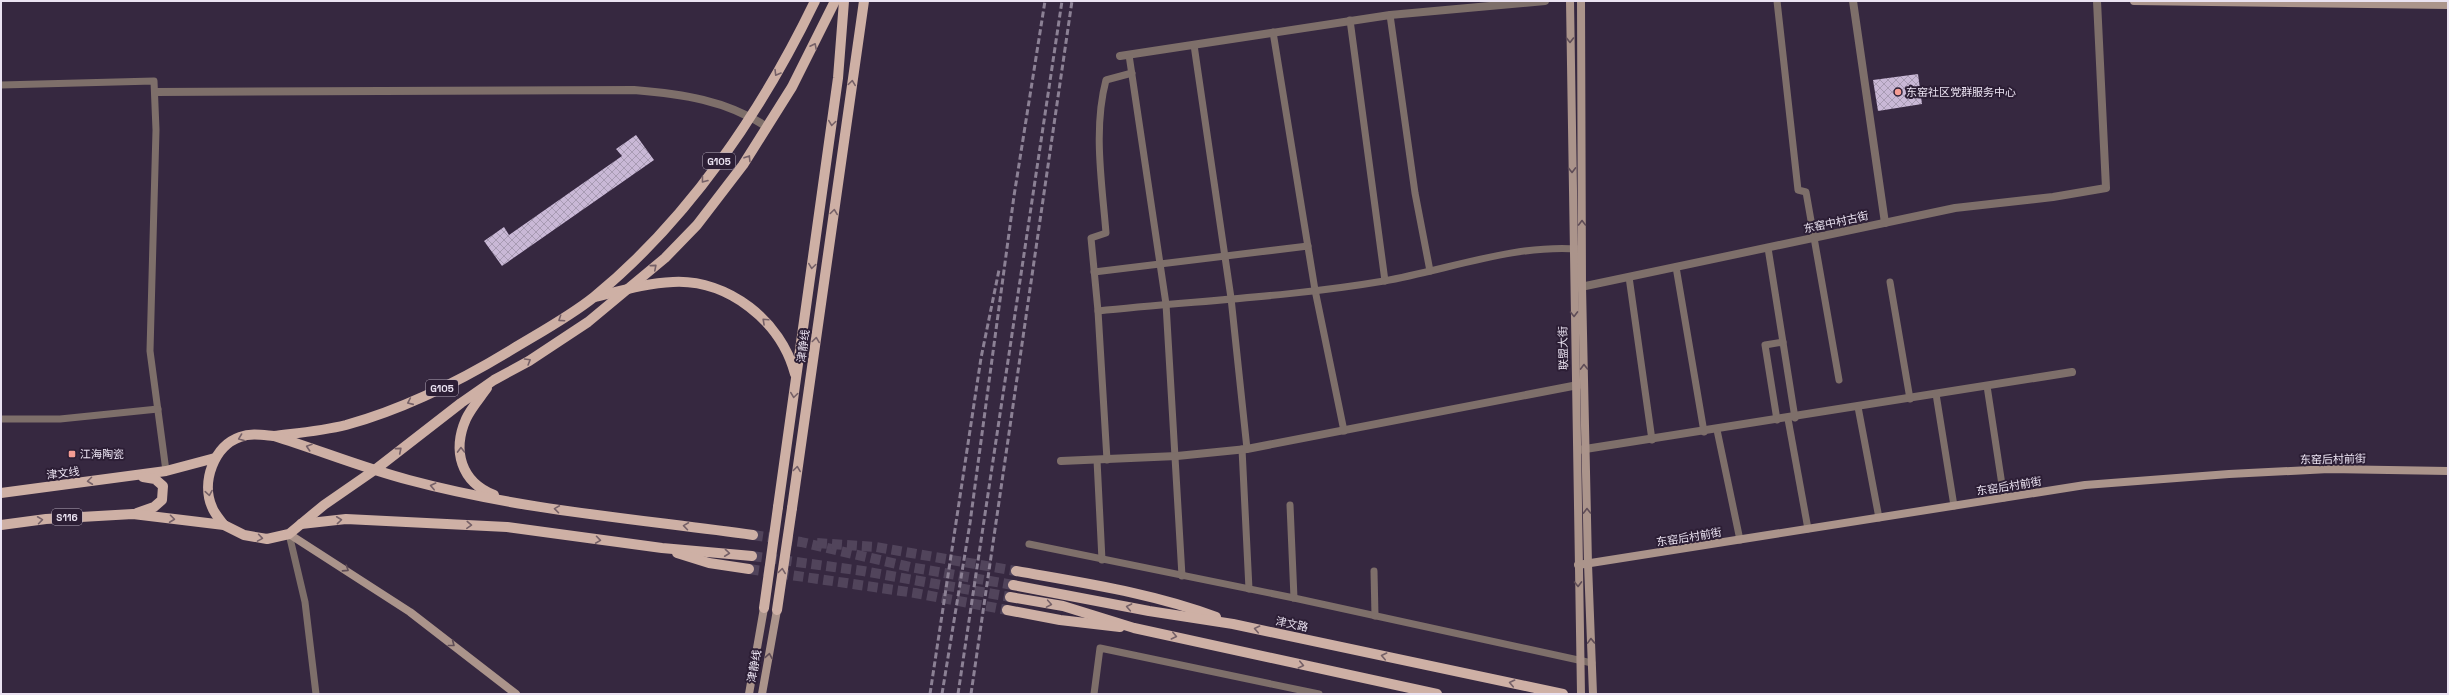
<svg xmlns="http://www.w3.org/2000/svg" width="2449" height="695" font-family="'Space Grotesk','Noto Sans SC',sans-serif">
  <style>
    .building { fill: url(#building-cross-hatch) }
    .lines { fill: none; stroke-linecap: round; stroke-linejoin: round }
    .primary-tunnel { stroke: #51445b; stroke-width: 10; stroke-dasharray: 10 5; stroke-linecap: butt }
    .lane { stroke: #7e6f6a; stroke-width: 7 }
    .street { stroke: #7e6f6a; stroke-width: 8 }
    .secondary { stroke: #ab948b; stroke-width: 8 }
    .primary { stroke: #ceb0a5; stroke-width: 10 }
    .rail { stroke: #8c8195; stroke-width: 3; stroke-dasharray: 6 3; stroke-linecap: butt }
    .primary-bridge { stroke: #ceb0a5; stroke-width: 10 }
    .oneway { stroke: #5f4d57 }
    .oneway2 { stroke: #756067 }
    .poi-dot { fill: #f59c93; stroke: #2c1e35; stroke-width: 1.5 }
    .labels { text-anchor: middle; dominant-baseline: central; stroke-width: 4; stroke-linejoin: round; paint-order: stroke }
    .shield { fill: #2c1e35; stroke: #b2a8b9; stroke-width: 1 }
    .shield-label { font-size: 10px; font-weight: bold; fill: #ebe3f2 }
    .poi-label { font-size: 11px; fill: #ebe3f2; stroke: #2c1e35; text-anchor: start }
    .street-label { font-size: 11px; fill: #ebe3f2; stroke: #2c1e35 }
  </style>
  <defs>
    <pattern id="building-cross-hatch" width="8" height="8" patternUnits="userSpaceOnUse"><rect width="8" height="8" fill="#c9b8d6"/><path d="M0 0l8 8M0 8l8-8" fill="none" stroke="#a89bb3"/></pattern>
  </defs>
  <rect width="100%" height="100%" fill="#362840"/>
  <!-- building -->
  <g class="building">
    <path d="M1918 74 1922 104 1878 111 1873 80Z"/>
    <path d="M636 135 654 160 502 266 484 241 504 227 509 235 622 156 616 149Z"/>
  </g>
  <g class="lines">
    <!-- primary-tunnel -->
    <g class="primary-tunnel">
      <path d="M753 535 801 542 910 567 1013 585"/>
      <path d="M817 543 876 547 1016 571"/>
      <path d="M752 556 863 571 1010 597"/>
      <path d="M749 569 915 593 1007 610"/>
    </g>
    <!-- lane -->
    <g class="lane">
      <path d="M1777 1 1798 190 1806 192 1839 380"/>
      <path d="M1390 15 1415 193 1430 271"/>
      <path d="M1350 20 1385 281"/>
      <path d="M1273 32 1315 290 1344 431"/>
      <path d="M1194 45 1231 298 1247 449"/>
      <path d="M1129 55 1166 304 1182 576"/>
      <path d="M1 85 154 81 156 130 150 351 166 471"/>
      <path d="M1768 248 1795 418"/>
      <path d="M1676 267 1704 432"/>
      <path d="M1094 272 1308 246"/>
      <path d="M1629 277 1652 440"/>
      <path d="M1890 282 1910 399"/>
      <path d="M1098 311C1193 301 1290 297 1384 281 1447 270 1515 244 1578 249"/>
      <path d="M1987 386 2004 498"/>
      <path d="M1936 394 1954 506"/>
      <path d="M1858 407 1879 518"/>
      <path d="M1 419H60L158 409"/>
      <path d="M1788 419 1808 529"/>
      <path d="M1777 420 1765 345 1783 342"/>
      <path d="M1717 430 1740 540"/>
      <path d="M1242 449 1249 589"/>
      <path d="M1097 460 1102 560"/>
      <path d="M1107 460 1098 311 1091 238 1106 233C1102 183 1093 129 1106 80L1132 73"/>
      <path d="M1290 505 1294 598"/>
      <path d="M289 534 305 602 316 694"/>
      <path d="M1029 544 1294 598 1592 663"/>
      <path d="M1374 571 1375 616"/>
      <path d="M1094 694 1100 648 1319 694"/>
    </g>
    <!-- street -->
    <g class="street">
      <path d="M1853 1 1885 223"/>
      <path d="M1120 56 1390 15 1545 1"/>
      <path d="M155 92 634 90C682 94 726 100 767 127"/>
      <path d="M1576 288 1955 208 2053 197 2106 188 2097 1"/>
      <path d="M1579 450 2072 372"/>
      <path d="M1061 461 1177 456 1247 449 1583 384"/>
    </g>
    <!-- secondary -->
    <g class="secondary">
      <path d="M1570 1 1581 694"/>
      <path d="M1581 1 1582 287 1588 564 1593 694"/>
      <path d="M2134 1 2448 5"/>
      <path d="M289 534 410 612 516 694"/>
      <path d="M1578 565 2085 485 2229 474 2329 469 2448 471"/>
      <path d="M749 694 764 608"/>
      <path d="M762 694 777 610"/>
    </g>
    <!-- primary -->
    <g class="primary">
      <path d="M595 297C620 291 647 283 673 282 728 279 781 321 795 374"/>
      <path d="M487 388C480 398 471 408 466 419 452 451 461 482 494 495"/>
      <path d="M274 436C298 433 322 431 346 425 404 409 460 381 511 350 539 333 569 317 594 297 689 219 762 111 815 1"/>
      <path d="M1 493 166 471 215 458"/>
      <path d="M778 507 838 78 844 1"/>
      <path d="M792 508 864 1"/>
      <path d="M137 513 154 507 162 500 163 486 155 479 143 477"/>
      <path d="M301 524 346 519 507 527 662 548 752 556"/>
      <path d="M1 525 46 519 133 514 224 525 244 535 267 539 289 534 324 505 376 469 461 403 494 380 529 361 588 322 665 258 697 225 743 165 792 87 835 1"/>
      <path d="M224 525C220 520 214 513 212 507 201 482 214 446 240 437 251 433 262 435 274 436 319 450 363 468 409 480 521 510 638 519 753 535"/>
      <path d="M677 553 709 563 749 569"/>
      <path d="M1016 571C1083 583 1153 593 1216 617"/>
      <path d="M1013 585 1149 611 1233 624 1563 694"/>
      <path d="M1010 597 1063 606 1134 628 1437 694"/>
      <path d="M1007 610 1060 620 1120 627"/>
    </g>
    <!-- rail -->
    <g class="rail">
      <path d="M930 694 981 358 999 270"/>
      <path d="M942 694 970 523 1014 196 1045 1"/>
      <path d="M958 694 1062 1"/>
      <path d="M971 694 1072 1"/>
    </g>
    <!-- primary-bridge -->
    <g class="primary-bridge">
      <path d="M764 608 778 507"/>
      <path d="M777 610 792 508"/>
    </g>
  </g>
  <!-- one-way arrows -->
  <defs><path id="oneway-chevron" d="M-2-3.5L2.5 0L-2 3.5" fill="none" stroke-width="1.6" stroke-linecap="round" stroke-linejoin="round"/></defs>
  <g class="oneway">
    <use href="#oneway-chevron" transform="translate(1570 40) rotate(90)"/>
    <use href="#oneway-chevron" transform="translate(1572 170) rotate(89)"/>
    <use href="#oneway-chevron" transform="translate(1582 223) rotate(-90)"/>
    <use href="#oneway-chevron" transform="translate(1574 314) rotate(89)"/>
    <use href="#oneway-chevron" transform="translate(1584 367) rotate(-91)"/>
    <use href="#oneway-chevron" transform="translate(1587 511) rotate(-91)"/>
    <use href="#oneway-chevron" transform="translate(346 569) rotate(33)"/>
    <use href="#oneway-chevron" transform="translate(1578 584) rotate(89)"/>
    <use href="#oneway-chevron" transform="translate(1591 641) rotate(-92)"/>
    <use href="#oneway-chevron" transform="translate(452 644) rotate(38)"/>
    <use href="#oneway-chevron" transform="translate(769 656) rotate(-80)"/>
  </g>
  <g class="oneway2">
    <use href="#oneway-chevron" transform="translate(814 46) rotate(-63)"/>
    <use href="#oneway-chevron" transform="translate(777 73) rotate(121)"/>
    <use href="#oneway-chevron" transform="translate(852 83) rotate(-82)"/>
    <use href="#oneway-chevron" transform="translate(832 123) rotate(98)"/>
    <use href="#oneway-chevron" transform="translate(748 158) rotate(-58)"/>
    <use href="#oneway-chevron" transform="translate(704 180) rotate(128)"/>
    <use href="#oneway-chevron" transform="translate(834 212) rotate(-82)"/>
    <use href="#oneway-chevron" transform="translate(812 266) rotate(98)"/>
    <use href="#oneway-chevron" transform="translate(654 267) rotate(-41)"/>
    <use href="#oneway-chevron" transform="translate(561 319) rotate(146)"/>
    <use href="#oneway-chevron" transform="translate(765 321) rotate(-137)"/>
    <use href="#oneway-chevron" transform="translate(816 340) rotate(-82)"/>
    <use href="#oneway-chevron" transform="translate(528 361) rotate(-31)"/>
    <use href="#oneway-chevron" transform="translate(794 395) rotate(98)"/>
    <use href="#oneway-chevron" transform="translate(410 402) rotate(156)"/>
    <use href="#oneway-chevron" transform="translate(241 438) rotate(159)"/>
    <use href="#oneway-chevron" transform="translate(309 447) rotate(-162)"/>
    <use href="#oneway-chevron" transform="translate(399 450) rotate(-40)"/>
    <use href="#oneway-chevron" transform="translate(461 450) rotate(-91)"/>
    <use href="#oneway-chevron" transform="translate(797 469) rotate(-82)"/>
    <use href="#oneway-chevron" transform="translate(90 481) rotate(173)"/>
    <use href="#oneway-chevron" transform="translate(433 486) rotate(-167)"/>
    <use href="#oneway-chevron" transform="translate(209 493) rotate(81)"/>
    <use href="#oneway-chevron" transform="translate(557 509) rotate(-172)"/>
    <use href="#oneway-chevron" transform="translate(172 519) rotate(7)"/>
    <use href="#oneway-chevron" transform="translate(40 520) rotate(-8)"/>
    <use href="#oneway-chevron" transform="translate(339 520) rotate(-6)"/>
    <use href="#oneway-chevron" transform="translate(469 525) rotate(3)"/>
    <use href="#oneway-chevron" transform="translate(686 526) rotate(-172)"/>
    <use href="#oneway-chevron" transform="translate(260 538) rotate(9)"/>
    <use href="#oneway-chevron" transform="translate(598 540) rotate(8)"/>
    <use href="#oneway-chevron" transform="translate(727 553) rotate(6)"/>
    <use href="#oneway-chevron" transform="translate(782 571) rotate(-82)"/>
    <use href="#oneway-chevron" transform="translate(1049 604) rotate(10)"/>
    <use href="#oneway-chevron" transform="translate(1129 607) rotate(-169)"/>
    <use href="#oneway-chevron" transform="translate(1257 629) rotate(-168)"/>
    <use href="#oneway-chevron" transform="translate(1174 636) rotate(13)"/>
    <use href="#oneway-chevron" transform="translate(1384 656) rotate(-168)"/>
    <use href="#oneway-chevron" transform="translate(1301 665) rotate(13)"/>
    <use href="#oneway-chevron" transform="translate(1512 683) rotate(-168)"/>
  </g>
  <!-- markers -->
  <g class="poi-dot">
    <circle cx="1898" cy="92" r="4"/>
    <rect x="68" y="450" width="8" height="8" rx="2"/>
  </g>
  <g class="labels">
    <!-- shield labels -->
    <g class="shield">
      <rect x="703" y="153" width="32" height="16" rx="3"/>
      <rect x="426" y="380" width="32" height="16" rx="3"/>
      <rect x="52" y="509" width="30" height="16" rx="3"/>
    </g>
    <g class="shield-label">
      <text x="719" y="161">G105</text>
      <text x="442" y="388">G105</text>
      <text x="67" y="517">S116</text>
    </g>
    <!-- poi labels -->
    <g class="poi-label">
      <text x="1906" y="92">东窑社区党群服务中心</text>
      <text x="80" y="454">江海陶瓷</text>
    </g>
    <!-- street labels -->
    <g class="street-label">
      <text transform="translate(1836 222) rotate(-12)">东窑中村古街</text>
      <text transform="translate(803 346) rotate(-82)">津静线</text>
      <text transform="translate(1563 348) rotate(-91)">联盟大街</text>
      <text transform="translate(2333 459) rotate(-1)">东窑后村前街</text>
      <text transform="translate(63 473) rotate(-7)">津文线</text>
      <text transform="translate(2009 486) rotate(-9)">东窑后村前街</text>
      <text transform="translate(1689 537) rotate(-9)">东窑后村前街</text>
      <text transform="translate(1292 624) rotate(12)">津文路</text>
      <text transform="translate(754 666) rotate(-80)">津静线</text>
    </g>
  </g>
  <!-- border -->
  <rect width="2449" height="695" fill="none" stroke="#ebe3f2" stroke-width="4"/>
</svg>
